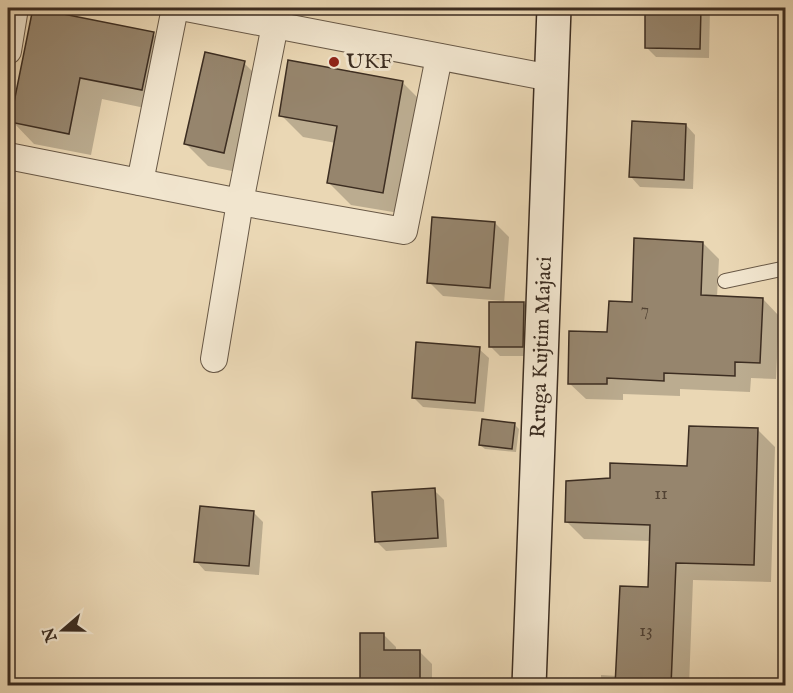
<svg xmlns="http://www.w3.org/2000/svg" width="793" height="693" font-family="'IM FELL English',serif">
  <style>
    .shadow { fill: #0003 }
    .building { fill: #96856d; stroke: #3c2d21; stroke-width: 1.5 }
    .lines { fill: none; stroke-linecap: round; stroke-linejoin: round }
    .lane-casing { stroke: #685846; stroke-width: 16 }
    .street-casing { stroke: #685846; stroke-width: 28 }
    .secondary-casing { stroke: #3c2d21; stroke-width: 36 }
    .lane { stroke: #f1e5ce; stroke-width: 14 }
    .street { stroke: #f1e5ce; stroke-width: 26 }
    .secondary { stroke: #f1e5ce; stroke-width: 33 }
    .poi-dot { fill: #8f2418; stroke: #f1e5ce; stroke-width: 2 }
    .labels { text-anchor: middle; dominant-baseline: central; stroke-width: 6; stroke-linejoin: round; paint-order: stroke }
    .number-label { font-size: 18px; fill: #524334 }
    .poi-label { font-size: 21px; fill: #3c2d21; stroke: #f1e5ce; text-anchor: start }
    .street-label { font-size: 21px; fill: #3c2d21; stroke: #f1e5ce }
  </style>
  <rect width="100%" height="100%" fill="#ead7b4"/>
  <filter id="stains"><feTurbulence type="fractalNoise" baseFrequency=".00333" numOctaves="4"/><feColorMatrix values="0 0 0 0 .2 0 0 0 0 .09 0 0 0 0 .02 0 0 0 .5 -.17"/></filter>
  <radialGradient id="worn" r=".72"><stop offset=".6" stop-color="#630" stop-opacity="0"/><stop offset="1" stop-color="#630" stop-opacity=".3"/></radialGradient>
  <!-- shadow -->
  <g class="shadow">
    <path d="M647 8H710L709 58 656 57 646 47Z"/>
    <path d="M35 9 153 34 175 56 164 112 102 99 91 155 34 144 12 121Z"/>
    <path d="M244 63 266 85 246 174 208 166 186 144Z"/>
    <path d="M402 82 424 104 405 214 351 205 329 183 336 143 303 137 281 115Z"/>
    <path d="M686 125 695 135 693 189 640 187 631 177Z"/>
    <path d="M495 223 509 237 504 304H524L533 314 532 356H500L490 346 504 301 443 296 429 282Z"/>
    <path d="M703 243 719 259 717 297 763 299 779 316 776 379 751 378 750 392 680 389V396L623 394V400L586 399 569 383 633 304Z"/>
    <path d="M479 349 489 358 484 412 423 407 413 397Z"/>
    <path d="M514 424 519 429 516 452 485 449 480 445Z"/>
    <path d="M758 430 775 447 771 582 693 580 689 686H601V675L617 676 649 589 651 541 584 539 566 521 611 480 689 467Z"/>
    <path d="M434 490 444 500 447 547 386 551 377 542Z"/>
    <path d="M253 512 263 522 259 575 205 571 196 561Z"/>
    <path d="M383 634 396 647V651H419L432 664V686H362Z"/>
  </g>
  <!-- building -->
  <g class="building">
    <path d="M33 8 154 32 142 90 80 78 69 134 10 122Z"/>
    <path d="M645 8H701L700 49 645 48Z"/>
    <path d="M205 52 245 61 224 153 184 144Z"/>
    <path d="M288 60 403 81 383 193 327 183 337 126 279 116Z"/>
    <path d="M632 121 686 124 684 180 629 177Z"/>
    <path d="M432 217 495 222 490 288 427 283Z"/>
    <path d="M634 238 703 242 701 295 763 298 760 363 735 362V376L664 373V381L607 378V384H568L569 331 607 332 609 301 632 302Z"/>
    <path d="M489 302H524L523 347H489Z"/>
    <path d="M416 342 480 347 475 403 412 398Z"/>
    <path d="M482 419 515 423 512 449 479 445Z"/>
    <path d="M689 426 758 428 754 565 676 563 671 686H615L620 586 648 587 650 525 565 522 566 481 610 478V463L687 466Z"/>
    <path d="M435 488 438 538 375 542 372 492Z"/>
    <path d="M200 506 254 511 249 566 194 562Z"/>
    <path d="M360 633H384V650H420V686H360Z"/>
  </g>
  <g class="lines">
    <!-- lane casing -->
    <g class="lane-casing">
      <path id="lane" d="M725 281 786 268"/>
    </g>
    <!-- street casing -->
    <g class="street-casing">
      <g id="street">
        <path d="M186 8 551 78"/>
        <path d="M8 51 15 8"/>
        <path d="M8 156 240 202 404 231 439 57"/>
        <path d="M140 182 175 8"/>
        <path d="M214 359 240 202 275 25"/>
      </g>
    </g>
    <!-- secondary casing -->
    <g class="secondary-casing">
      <g id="secondary">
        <path id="s1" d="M529 686 554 8"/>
      </g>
    </g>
    <!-- lane -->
    <use href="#lane" class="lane"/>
    <!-- street -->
    <use href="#street" class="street"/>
    <!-- secondary -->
    <use href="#secondary" class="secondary"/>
  </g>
  <!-- markers -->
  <circle class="poi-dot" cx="334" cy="62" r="6"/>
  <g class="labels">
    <!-- number labels -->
    <g class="number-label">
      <text x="645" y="310">7</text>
      <text x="661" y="494">11</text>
      <text x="646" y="631">13</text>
    </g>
    <!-- poi labels -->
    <g class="poi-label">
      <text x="346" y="62">UKF</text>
    </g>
    <!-- street labels -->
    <g class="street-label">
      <text stroke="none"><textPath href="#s1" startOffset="339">Rruga Kujtim Majaci</textPath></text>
    </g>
  </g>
  <!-- margin -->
  <rect width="793" height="693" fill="none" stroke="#ead7b4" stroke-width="30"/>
  <rect x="9" y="9" width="775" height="675" fill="none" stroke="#3c2d21" stroke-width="3"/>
  <rect x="15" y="15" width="763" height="663" fill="none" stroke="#3c2d21" stroke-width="1.5"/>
  <!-- north arrow -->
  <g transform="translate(63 630) rotate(250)" stroke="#f1e5ce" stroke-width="4.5" paint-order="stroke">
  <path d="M0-4.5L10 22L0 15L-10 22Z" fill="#3c2d21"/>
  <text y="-9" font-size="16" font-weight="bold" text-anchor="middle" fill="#3c2d21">N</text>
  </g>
  <rect width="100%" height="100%" filter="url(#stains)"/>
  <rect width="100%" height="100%" fill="url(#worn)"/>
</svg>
